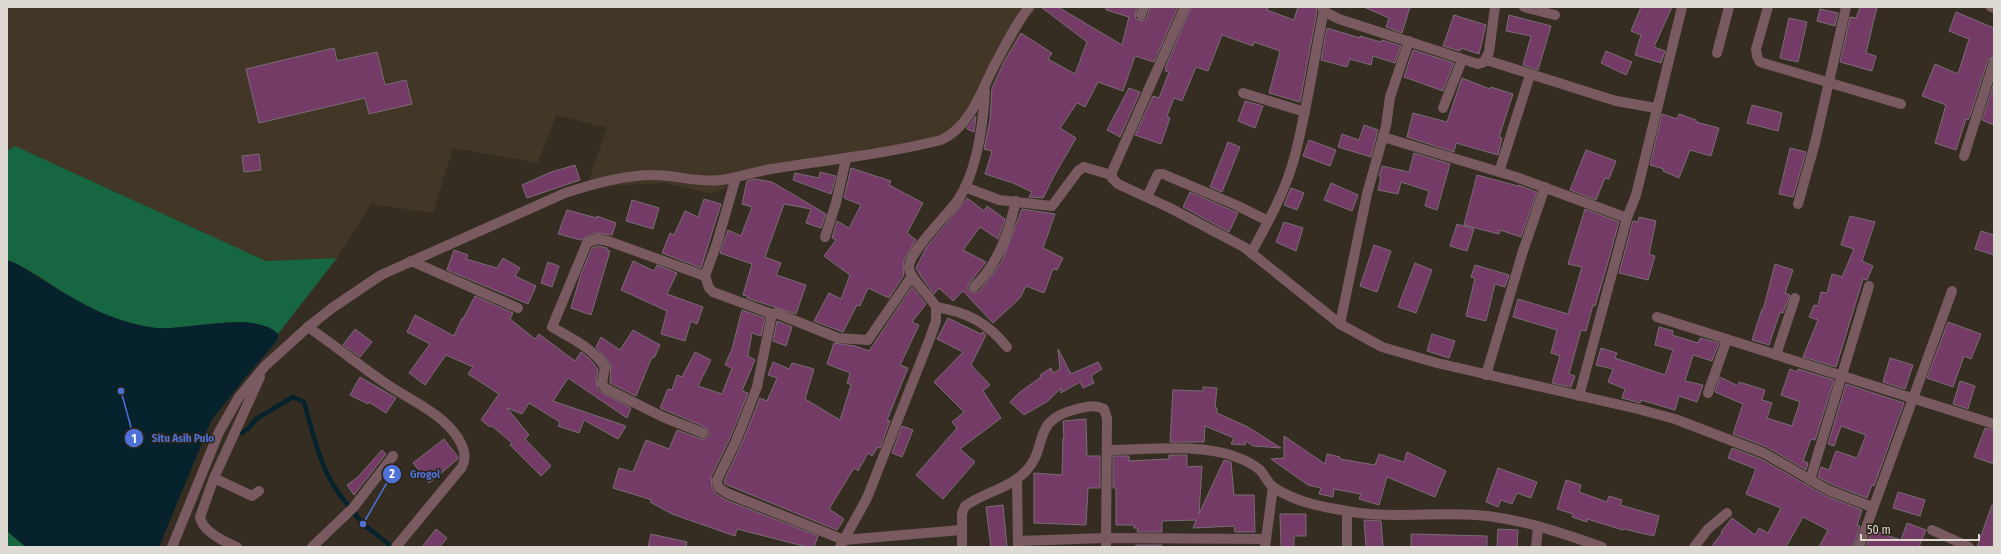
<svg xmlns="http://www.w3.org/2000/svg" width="2001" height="554" font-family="'Fira Sans Condensed',sans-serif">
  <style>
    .built { fill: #423626 }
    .forest { fill: #166641 }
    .water { fill: #06222c }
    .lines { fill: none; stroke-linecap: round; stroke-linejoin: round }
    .stream { stroke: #06222c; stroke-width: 4.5 }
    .building { fill: #733b65; stroke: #7a6c76 }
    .street { stroke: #7a5a61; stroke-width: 10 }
    .leader { fill: none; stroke: #4d71d6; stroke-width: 1.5 }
    .callout-dot { fill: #4d71d6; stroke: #2b2318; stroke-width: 1.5 }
    .mark-label { font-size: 12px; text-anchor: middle; font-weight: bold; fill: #fff }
    .callout-label { font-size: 11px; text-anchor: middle; font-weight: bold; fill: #4d71d6; stroke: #2b2318; stroke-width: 3; stroke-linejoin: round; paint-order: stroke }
  </style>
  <rect width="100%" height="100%" fill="#352d21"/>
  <!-- built -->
  <path class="built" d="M7 7H1038L1026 21 995 77 956 139 754 175 712 194 665 183 587 187 607 128 556 115 538 163 453 148 433 213 371 204 337 258 266 261 15 146 7 151Z"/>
  <!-- forest -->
  <g class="forest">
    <path d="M15 146 266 261 337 258 278 334C256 310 186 331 156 328 131 325 97 313 75 300 53 287 32 269 7 260V151Z"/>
    <path d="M7 531 26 547H7Z"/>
  </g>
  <!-- water -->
  <path class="water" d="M7 260 15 263C60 289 102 322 156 328 186 331 256 310 278 334V339L271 348 245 378 211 421 159 547H26L7 531Z"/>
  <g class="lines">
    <!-- stream -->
    <g class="stream">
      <path d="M242 433 248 429 256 419 293 397 304 402C315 440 321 475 348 505"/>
      <path d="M354 513 363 524 391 546"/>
    </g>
  </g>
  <!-- building -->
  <g class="building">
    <path d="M1041 7H1058L1122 45 1129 17 1106 10V7H1137L1135 16 1136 19 1142 21 1147 18 1150 7H1178L1154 62 1135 56 1123 91 1098 82 1085 107 1077 103 1060 128 1076 138 1054 176 1043 198 1029 197 1032 192 1013 183 985 174 992 151 984 149 990 120 992 88 1004 62 1021 33 1052 53 1048 59 1075 74 1087 42Z"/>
    <path d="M1191 7H1268L1267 10 1294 20 1298 7H1316L1317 11 1300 102 1269 93 1280 51 1254 42 1253 46 1222 35 1208 71 1196 67 1182 101 1174 98 1167 116 1170 118 1161 144 1135 135 1152 98 1153 96 1159 98 1169 72 1165 71 1166 66Z"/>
    <path d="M1364 7H1410L1402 33 1386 27 1389 18Z"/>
    <path d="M1641 7H1672L1654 47 1665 51 1661 63 1635 55 1641 35 1631 31Z"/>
    <path d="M1860 7H1877L1866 53 1876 56 1872 71 1840 62 1850 17 1856 18Z"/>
    <path d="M1820 9 1838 13 1835 26 1817 21Z"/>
    <path d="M1956 12 1994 28V56L1988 60 1970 116 1968 120 1966 119 1956 150 1935 143 1946 105 1922 96 1935 64 1958 74 1969 39 1949 31Z"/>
    <path d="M1454 15 1486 25 1479 54 1461 48 1460 51 1443 46Z"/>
    <path d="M1509 15 1551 26 1538 70 1523 65 1531 36 1506 31Z"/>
    <path d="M1789 18 1807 22 1798 62 1780 58Z"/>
    <path d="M1327 28 1360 38V36L1381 42 1382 40 1401 46 1395 63 1373 56 1371 65 1350 59 1347 67 1321 60Z"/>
    <path d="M334 48 337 61 377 52 385 85 406 80 412 104 369 114 365 98 259 123 246 69Z"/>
    <path d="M1413 50 1454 63 1443 91 1404 77Z"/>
    <path d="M1606 51 1632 62 1626 75 1601 63Z"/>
    <path d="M1462 78 1490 89 1491 87 1513 94 1499 137 1502 138 1498 155 1456 143 1454 152 1407 137 1413 113 1447 122Z"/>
    <path d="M1994 83V125L1982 120Z"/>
    <path d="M1129 88 1140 92 1120 137 1107 130Z"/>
    <path d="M1245 101 1263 106 1255 128 1238 121Z"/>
    <path d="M1752 105 1782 113 1778 131 1747 123Z"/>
    <path d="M1662 114 1677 119 1679 114 1696 120V122L1719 128 1711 156 1690 150 1679 178 1663 171 1664 169 1650 165Z"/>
    <path d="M976 116 974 132 967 129V128Z"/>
    <path d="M1364 125 1378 130 1371 157 1338 147 1342 134 1359 140Z"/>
    <path d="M1309 140 1336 150 1330 166 1303 156Z"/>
    <path d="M1228 142 1240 147 1222 192 1210 187Z"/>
    <path d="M1790 148 1806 152 1793 197 1779 194Z"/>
    <path d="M1586 150 1616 161 1609 179 1605 178 1596 200 1570 190Z"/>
    <path d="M1414 153 1450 164 1437 210 1425 206 1429 191 1401 182 1398 194 1378 190 1381 177 1379 176 1382 166 1409 172Z"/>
    <path d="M259 154 261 170 244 172 242 156Z"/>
    <path d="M575 165 580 180 527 198 522 185 551 172Z"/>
    <path d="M851 168 891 181 889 185 923 203 907 233 916 240 904 260 903 269 904 275 889 298 868 288 860 306 857 305 843 332 814 321 829 293 841 299 850 275 824 256 836 240 832 238 837 221 849 228 861 205 844 198Z"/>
    <path d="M820 172 836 176 831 194 793 180 795 173 819 178Z"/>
    <path d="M1477 175 1518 186V185L1537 192 1521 237 1500 230 1499 234 1464 225Z"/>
    <path d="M755 179 772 182 826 214 821 228 806 223 811 209 784 204 765 257 781 263 776 275 806 285 796 314 747 298V296L743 295 752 264 720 253 728 230 741 236 752 207 742 204 747 181Z"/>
    <path d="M1331 183 1358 195 1352 211 1324 200Z"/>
    <path d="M1291 188 1304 193 1297 210 1284 205Z"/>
    <path d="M1190 192 1238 213 1229 232 1183 207Z"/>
    <path d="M967 198 984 211 987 206 1005 219 998 239 980 227 963 250 986 262 968 285V289L973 293 978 292 987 282 1002 261 1022 209 1055 214 1043 248 1063 258 1057 270 1053 269 1044 293 1026 286 1020 298 993 323 963 291 953 301 939 288 934 294 922 278 916 268 926 248Z"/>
    <path d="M704 199 721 204 701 268 662 253 670 233 674 235 685 211 698 217Z"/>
    <path d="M632 200 659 208 653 229 626 221Z"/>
    <path d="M1585 209 1619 222 1606 269 1595 306 1593 305 1586 331 1581 330 1569 374 1575 376 1571 387 1552 383 1560 356 1551 353 1557 330 1513 317 1518 299 1568 314 1582 267 1568 264Z"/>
    <path d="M567 210 597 218V216L616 223 612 235 595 233 581 240 558 234Z"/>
    <path d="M1850 216 1875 222 1862 261 1873 266 1867 280 1863 279 1836 367 1803 357 1818 320 1809 317 1814 305 1818 306 1821 292 1827 293 1832 274 1842 277 1854 249 1841 245Z"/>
    <path d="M1639 217 1656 221 1649 254 1655 256 1648 280 1619 273 1633 221 1638 222Z"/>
    <path d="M1284 222 1303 228 1296 251 1276 242Z"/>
    <path d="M1457 224 1474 229 1467 251 1450 246Z"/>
    <path d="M1981 231 1994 235V255L1975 249Z"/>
    <path d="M1374 245 1391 251 1377 292 1360 286Z"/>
    <path d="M598 246 607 248V250L610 251 591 315 571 308 581 274 592 248Z"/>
    <path d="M454 250 468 255 466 259 497 268 503 258 520 268 515 276 536 286 528 304 447 270Z"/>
    <path d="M633 261 654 271 657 265 677 273 667 294 703 307 697 324 691 321 685 341 661 334 667 311 621 290Z"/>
    <path d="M548 262 559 266 552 287 541 283Z"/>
    <path d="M1415 263 1432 270 1416 313 1398 307Z"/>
    <path d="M1775 264 1793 270 1785 293 1790 295 1783 313 1780 312 1769 345 1752 340 1762 309 1763 310Z"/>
    <path d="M1475 265 1509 275 1505 287 1495 284 1486 321 1466 316 1475 278 1471 277Z"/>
    <path d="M912 287 926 304 912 322 919 325 900 365 908 368 887 420 890 421 880 448 878 447 872 456 868 453 858 471 854 468 829 509 844 519 837 530 725 484 724 481 742 443 760 398 767 401 777 378 768 375 773 362 789 369 792 363 814 369 805 399 840 420 851 385 847 383 850 373 827 364 834 343 855 346 869 351Z"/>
    <path d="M475 296 513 313 510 319 535 339 539 334 575 361 581 352 590 359 598 369 596 382 599 391 631 408 627 418 568 378 553 401 626 426 618 439 584 420 579 433 558 426 560 422 529 403 522 414 507 408 529 435 525 439 551 466 541 476 510 445 512 443 492 426 490 427 481 420 499 394 468 374 473 367 446 355 425 385 409 373 430 344 407 332 415 315 454 336 462 318 463 319Z"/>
    <path d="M742 310 765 318 761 336 752 333 748 356 755 360 742 391 748 393 730 438 711 477 712 487 716 494 726 500 818 536 814 547H807L737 529 735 536 672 514 650 502 652 500 613 488 619 468 633 472 646 440 669 449 677 430 701 439H704L709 436V432L705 427 660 408 668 389 672 390 677 375 682 377 695 352 711 360 698 386 722 394 732 368 725 365 732 349Z"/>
    <path d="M948 318 981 334 983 332 986 335 971 365 990 385 983 391 1001 418 960 449 975 462 943 499 916 475 957 428 952 422 964 412 934 382 963 352 937 339Z"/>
    <path d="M777 321 792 327 786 346 773 341Z"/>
    <path d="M1948 322 1981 334 1971 359 1964 356 1953 387 1927 378Z"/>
    <path d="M1659 327 1673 331 1672 335 1698 343 1700 338 1719 343 1712 361 1693 355 1685 381 1703 385 1697 402 1679 396 1675 410 1641 400 1640 403 1622 398 1625 389 1608 382 1613 369 1596 365 1601 348 1617 353 1615 358 1665 375 1673 350 1655 345Z"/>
    <path d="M355 329 372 342 360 357 343 345Z"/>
    <path d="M633 330 660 345 654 358 652 357 636 396 610 383 611 365 596 347 601 337 620 350Z"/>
    <path d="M1432 334 1455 341 1449 358 1427 351Z"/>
    <path d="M1058 349 1071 374 1098 362 1102 369 1091 376 1094 383 1083 388 1080 382 1061 393V388L1048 401 1024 415 1010 402 1020 392 1041 377 1040 375 1051 368 1053 373 1060 369Z"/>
    <path d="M1890 358 1913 365 1905 389 1883 382Z"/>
    <path d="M1790 369 1797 372 1798 369 1834 380 1815 440 1811 439 1803 461 1808 463 1806 470 1767 447 1733 434 1743 404 1715 392 1720 377 1738 386 1739 382 1765 390 1762 400 1772 403 1767 418 1792 426 1800 402 1781 395Z"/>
    <path d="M360 377 396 398 386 413 369 402 368 404 350 395Z"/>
    <path d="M1960 381 1975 386 1968 409 1953 404Z"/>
    <path d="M1846 384 1904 403 1874 486 1872 485 1867 498 1831 484 1818 477 1821 467 1829 470 1836 451 1857 458 1866 435 1841 426 1834 446 1828 444Z"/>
    <path d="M1203 387 1217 388 1215 408H1217V413L1248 427 1281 448 1253 446 1246 441 1245 445 1231 444 1234 438 1205 426 1204 442H1170L1173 390 1203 391Z"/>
    <path d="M1086 419 1087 456H1100V488H1088L1086 525 1034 523V473L1062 475 1063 438H1064L1063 421Z"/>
    <path d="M902 426 913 430 902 457 892 453Z"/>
    <path d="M1985 428 1994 430V464L1974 457Z"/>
    <path d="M1284 436 1325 464 1327 454 1340 457V459L1375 465 1379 454 1404 462 1407 452 1446 471 1435 497 1387 477 1379 505 1359 499 1361 494 1334 489 1333 497 1319 494 1321 488 1308 485 1271 459 1284 458Z"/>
    <path d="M444 439 458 457V459L429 483 413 463Z"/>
    <path d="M1732 448 1761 459 1826 496 1862 510 1857 525 1860 526 1853 547H1819L1828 530 1803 517 1786 547H1711L1722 533 1721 532 1732 518 1755 535 1759 528 1768 533 1781 508 1746 494 1756 469 1728 458Z"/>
    <path d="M382 450 386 454 354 495 347 485 358 477Z"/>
    <path d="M1169 455H1187V467L1202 466 1199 514 1224 460 1231 462 1234 495H1254L1255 532H1235L1234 526 1193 528 1196 520 1162 521V532H1137L1138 528H1134V525H1116V488H1113V456H1129V461L1169 459Z"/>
    <path d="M1498 468 1537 482 1531 498 1517 493 1512 504 1501 500 1498 507 1486 502Z"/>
    <path d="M1566 480 1581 485 1579 492 1607 502 1609 496 1622 500 1620 505 1659 516 1654 536 1624 529 1623 530 1587 519V522L1572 517 1573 514 1557 509Z"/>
    <path d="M1898 492 1925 500 1920 516 1893 508Z"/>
    <path d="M1003 505 1007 547H991L986 507Z"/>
    <path d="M1992 505 1994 506V547H1977Z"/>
    <path d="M1280 514H1306V536H1294V547H1281Z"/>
    <path d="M1364 520 1381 521 1383 547H1366Z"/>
    <path d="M1907 523 1926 530 1919 547H1866L1872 530 1901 540Z"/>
    <path d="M436 529 447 538 440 547H422Z"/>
    <path d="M1498 529 1518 530 1517 547H1497Z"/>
    <path d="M651 534 687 542 686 547H648Z"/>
    <path d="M1411 534 1487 536V547H1411Z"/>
    <path d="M1136 545H1162V547H1135Z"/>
  </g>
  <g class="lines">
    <!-- street -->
    <g class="street">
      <path d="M1185 7 1112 172V178L1118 184 1170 208 1244 247 1340 324 1382 347 1437 363 1638 409 1675 419 1764 453 1828 490 1872 507"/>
      <path d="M1322 7 1327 13 1339 19 1478 64 1484 62 1489 52 1495 7"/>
      <path d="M1524 7 1555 15"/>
      <path d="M1768 7 1756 49 1757 56 1760 62 1901 104"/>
      <path d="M1991 7 1994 8"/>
      <path d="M1141 15 1144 7"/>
      <path d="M1717 53 1729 7"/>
      <path d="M1486 60 1616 101 1656 108"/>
      <path d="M1243 93 1305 112"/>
      <path d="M1443 108 1462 60"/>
      <path d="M1383 137 1516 177 1627 218"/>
      <path d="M1964 156 1994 62"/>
      <path d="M1499 172 1530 75"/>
      <path d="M736 177 717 243 705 276 709 288 713 292 772 314"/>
      <path d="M965 187 999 200 1052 206 1078 171 1084 167 1111 175"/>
      <path d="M1147 197 1158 174H1163L1236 205 1268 221"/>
      <path d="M1798 204 1815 143 1846 7"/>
      <path d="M825 237 836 203 846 159"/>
      <path d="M1251 253C1267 224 1285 192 1294 159 1307 110 1314 59 1324 10"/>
      <path d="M411 261 518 308"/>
      <path d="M912 276 868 340 838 338 776 313 772 314 757 387 736 441 717 480C717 489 722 490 729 494L844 540 961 530"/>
      <path d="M974 287C999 263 1008 234 1016 201"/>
      <path d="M936 307C967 312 988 323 1007 347"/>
      <path d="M1657 317 1994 424"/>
      <path d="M1340 324 1367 194 1386 126 1390 97 1409 41"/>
      <path d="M308 327C334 345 359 365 385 383 410 400 442 413 458 438 464 448 467 457 462 467L396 547"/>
      <path d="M1776 355 1795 298"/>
      <path d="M1486 375 1523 251 1545 187"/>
      <path d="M1708 393 1727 339"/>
      <path d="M1579 396 1627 218 1636 195 1682 7"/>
      <path d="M703 433 663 417 605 388 602 383 605 367C593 348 571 338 552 327L587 243 597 239 608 241 705 276"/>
      <path d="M1108 450C1146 450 1201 443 1236 457 1245 460 1253 464 1260 470 1265 475 1267 482 1273 487 1295 502 1322 507 1347 511 1389 519 1433 512 1476 515 1519 518 1562 533 1602 547"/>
      <path d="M214 478 252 496 259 491"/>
      <path d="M1017 479 1018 547"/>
      <path d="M1810 480 1869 286"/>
      <path d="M1347 511V547"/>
      <path d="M1932 530 1969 547"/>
      <path d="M1018 541 1106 538 1265 539"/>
      <path d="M172 547 219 432 239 397 265 366 308 327 332 308 381 275 565 193C593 184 624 175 654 175 676 175 699 183 721 180 737 178 754 172 771 169 828 160 885 154 941 140 970 127 981 92 994 66 1005 46 1015 25 1029 7"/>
      <path d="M237 547C225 542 202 531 200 517L214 478 260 377"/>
      <path d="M312 547 353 508 393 456"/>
      <path d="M840 547 867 498 930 338 936 321V307C930 296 910 279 909 268 907 254 948 214 958 200 977 171 983 125 985 91"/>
      <path d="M962 547V513L965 506C983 493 1010 488 1026 471 1049 447 1030 420 1077 409 1087 407 1094 404 1104 409L1107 418 1106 547"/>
      <path d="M1265 547 1273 487"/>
      <path d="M1536 547 1538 527"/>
      <path d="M1694 547 1708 529 1727 513"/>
      <path d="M1859 547 1952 291"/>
    </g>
  </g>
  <!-- callouts -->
  <path class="leader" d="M121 391L134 438M363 524L392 474"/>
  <g class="callout-dot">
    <circle cx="121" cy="391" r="4"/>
    <circle cx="363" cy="524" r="4"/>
    <circle cx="134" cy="438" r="10"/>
    <circle cx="392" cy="474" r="10"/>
  </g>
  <g class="mark-label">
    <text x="134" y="443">1</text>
    <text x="392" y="478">2</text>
  </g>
  <g class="callout-label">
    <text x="183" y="442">Situ Asih Pulo</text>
    <text x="425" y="478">Grogol</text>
  </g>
  <!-- border -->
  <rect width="2001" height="554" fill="none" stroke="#ded9d2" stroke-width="16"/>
  <!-- scale -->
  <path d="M1861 534v6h118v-6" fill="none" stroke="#ded9d2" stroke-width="2"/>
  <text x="1867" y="534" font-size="12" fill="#ded9d2" stroke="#2b2318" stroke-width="3" paint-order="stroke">50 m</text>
</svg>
